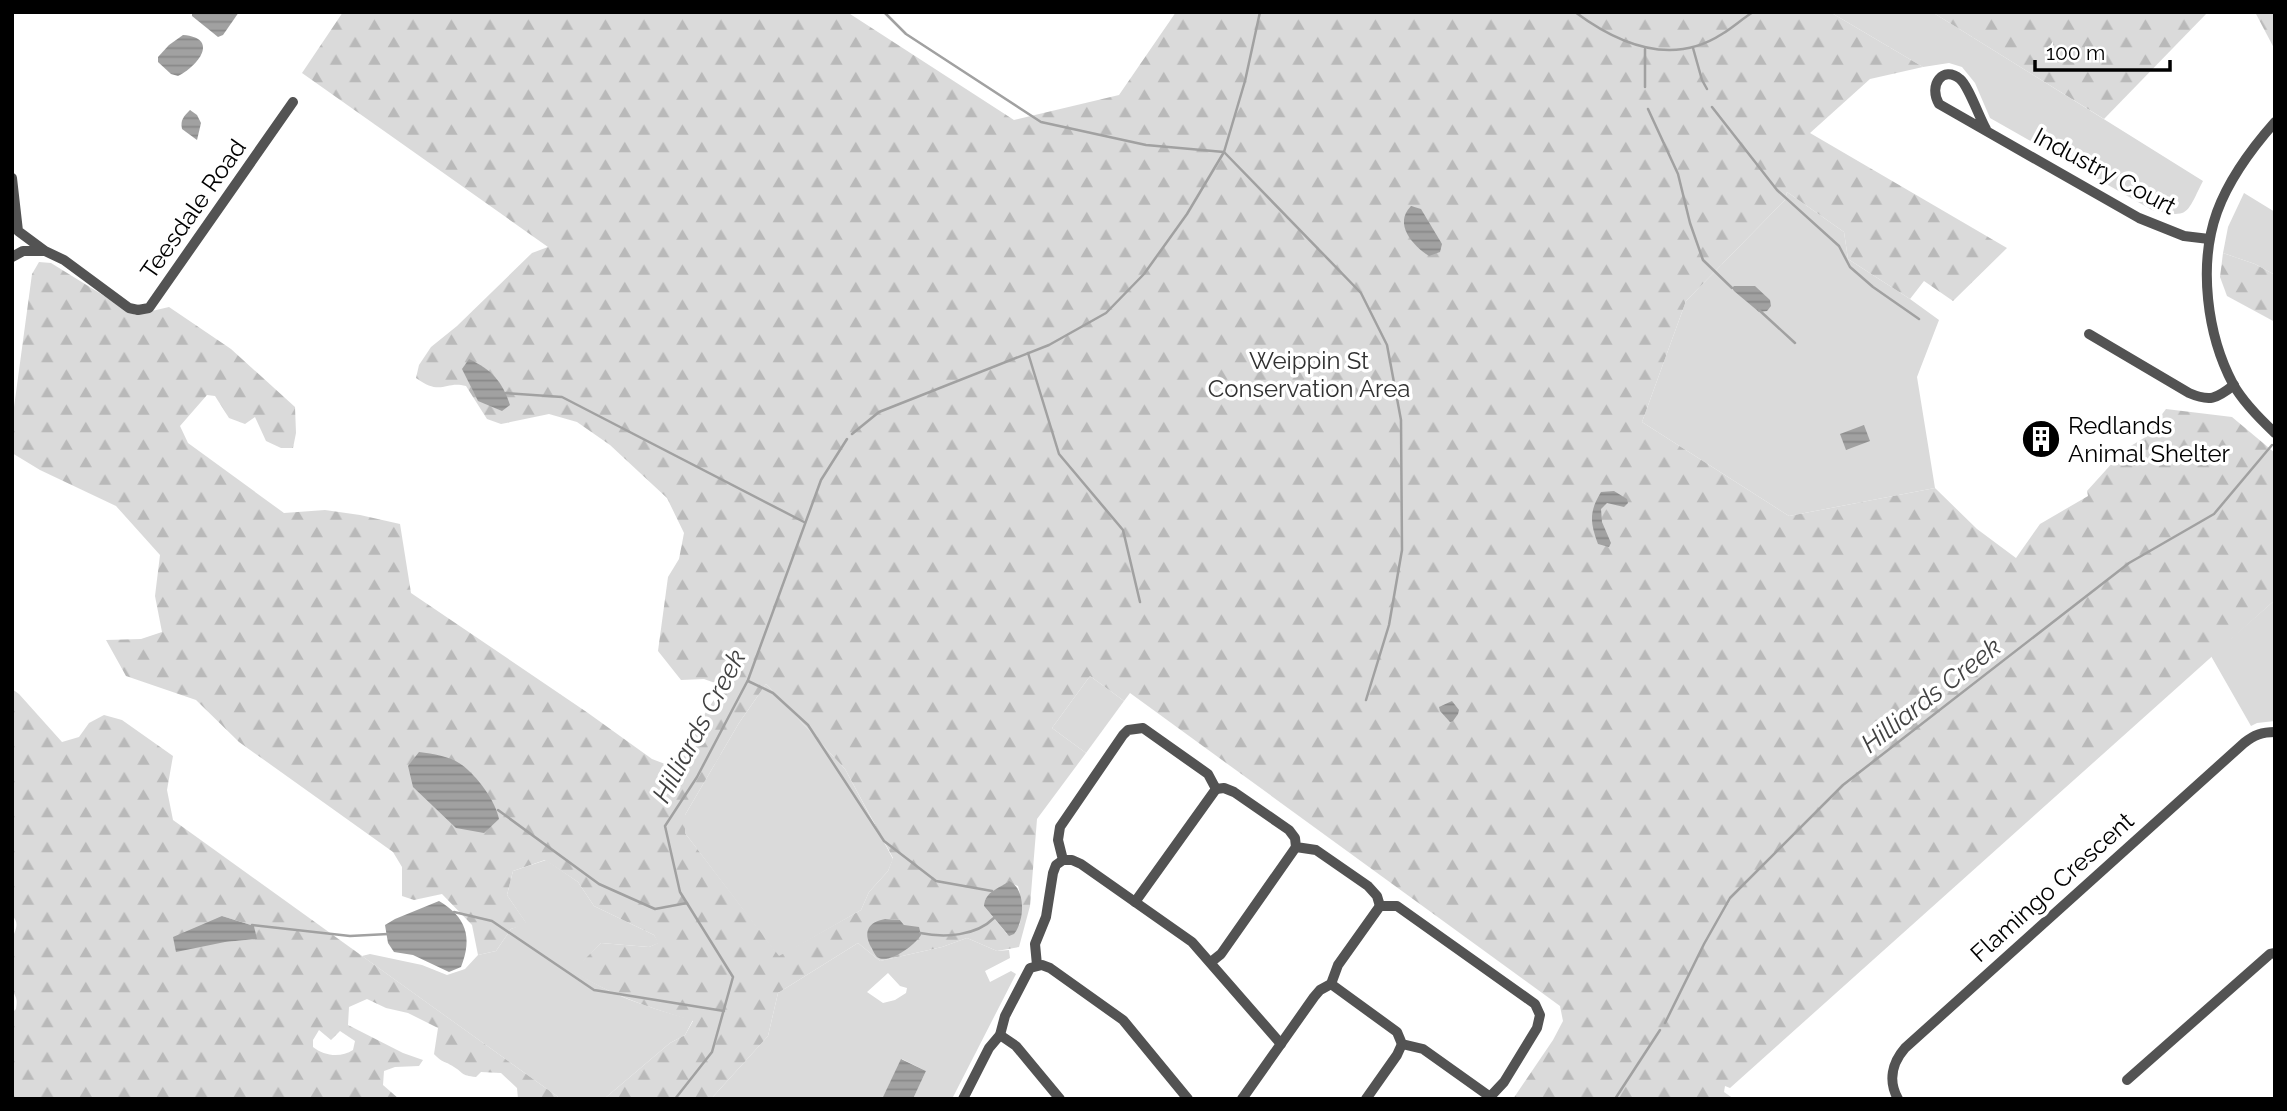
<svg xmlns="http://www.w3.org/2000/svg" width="2287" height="1111" font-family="Raleway,sans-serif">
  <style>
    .green { fill: #dadada; fill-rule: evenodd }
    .forest { fill: url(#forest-firs); fill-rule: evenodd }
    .water { fill: url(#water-rules) }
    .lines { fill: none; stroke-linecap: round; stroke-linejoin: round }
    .stream { stroke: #a1a1a1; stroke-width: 2.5 }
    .minor { stroke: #535353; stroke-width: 10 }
    .labels { text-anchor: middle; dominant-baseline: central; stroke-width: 7; stroke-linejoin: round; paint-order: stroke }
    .street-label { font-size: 24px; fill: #000; stroke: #fff }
    .park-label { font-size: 24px; fill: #313131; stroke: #fff }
    .poi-label { font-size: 24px; fill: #000; stroke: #fff; text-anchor: start }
    .water-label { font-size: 26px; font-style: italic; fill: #424242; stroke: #fff }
  </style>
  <defs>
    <pattern id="forest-firs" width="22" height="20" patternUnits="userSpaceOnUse" patternTransform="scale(1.75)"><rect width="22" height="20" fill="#dadada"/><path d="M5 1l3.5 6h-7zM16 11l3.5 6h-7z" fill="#b9b9b9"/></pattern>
    <pattern id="water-rules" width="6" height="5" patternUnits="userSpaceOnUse" patternTransform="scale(1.75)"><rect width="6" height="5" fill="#a1a1a1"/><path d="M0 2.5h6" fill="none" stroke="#898989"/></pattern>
  </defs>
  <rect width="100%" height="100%" fill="#fff"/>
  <!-- green -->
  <g class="green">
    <path d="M1830 12H1932L2203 181C2186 214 2190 219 2152 210L1990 118 1975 83 1962 67 1949 63 1923 67Z"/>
    <path d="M1787 192 1844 232 1848 259 1910 299 1939 320 1917 377 1935 488 1789 516 1642 422 1686 301 1785 200Z"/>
    <path d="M2244 193 2275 212V275L2255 264 2223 253 2228 227Z"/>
    <path d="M2275 600V721L2257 723 2251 726 2211 656Z"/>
    <path d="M1090 676 1124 701 1086 753 1052 728Z"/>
    <path d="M766 684 845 769 893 859 888 871 869 892 861 910 779 957 685 833V815L739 723Z"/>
    <path d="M546 860 578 882 594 906 654 935 659 943 649 947 601 943 574 971C609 995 652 1009 693 1020L685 1035 670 1043 604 1099H561L362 956 370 954 422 965 447 975 465 969 478 955 496 951 511 929 526 923 507 895 513 871Z"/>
    <path d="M967 938 997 951 1009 950 1010 958 985 971 990 982 1011 971 1016 974 952 1099H913L926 1071 902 1059 882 1099H711L768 1036 778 993 858 943 880 961 942 947ZM888 973 900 986 907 988 906 993 895 1000 883 1003 867 992Z"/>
  </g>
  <!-- forest -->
  <g class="forest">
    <path d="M343 12H847L1014 120 1119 95 1176 12H1830L1923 67 1870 79 1810 133 2007 248 1953 301 1924 281 1910 299 1848 259 1844 232 1787 192 1785 200 1686 301 1642 422 1789 516 1935 488 1977 529 2016 558 2040 524 2088 496 2087 491 2124 450 2144 438 2166 409 2232 417 2275 453V600L1730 1088 1725 1086 1724 1092 1734 1099H1513L1553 1040 1563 1021 1560 1006 1130 693 1124 701 1090 676 1052 728 1086 753 1037 819 1030 906 1019 947 997 951 967 938 942 947 880 961 858 943 778 993 768 1036 711 1099H604L670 1043 685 1035 693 1021C652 1008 609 995 573 971L601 943 649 947 658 943 654 935 594 906 578 882 545 860 513 871 507 895 527 924 511 929 496 951 478 955 472 925 442 894 414 900 402 896V867L393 852 239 742 196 700 126 676 106 640 141 639 162 632 155 596 160 555 116 506 40 470 12 453V422L32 274 39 262 51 263 135 315 169 307 231 349 295 407 296 433 293 448H281L266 441 255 417 245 424 229 418 215 396 207 395 180 426 188 443 284 513 325 510 360 515 400 524 411 593 588 713 652 759 665 764 678 755 719 692 729 688 704 679 681 680 658 651 668 577 679 559 684 533 667 498 610 445 577 422 549 414 501 424 487 419 466 386C445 380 442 397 416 378L419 365 431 347 457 326 532 253 548 247 302 73ZM766 684 845 769 893 858 888 871 869 892 861 910 779 956 685 833V815L739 723ZM1008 882 1018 886C1022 898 1021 912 1020 924L1007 934 984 906C985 892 998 890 1008 882ZM885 919 900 920 904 925 872 950 871 945Z"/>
    <path d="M1932 12H2208L2104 119Z"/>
    <path d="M2255 12H2275V50Z"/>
    <path d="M2223 253 2255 264 2275 275V322L2227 296 2220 277Z"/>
    <path d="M12 689 19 694 62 742 79 737 89 723 104 715 122 720 173 756 167 790 173 820 561 1099H518L517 1088 501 1073 481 1072 476 1077C460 1075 465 1074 454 1067 444 1060 445 1065 434 1054L438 1028 408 1013 386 1008 367 999 349 1007 348 1025 403 1053 423 1060 419 1066 395 1067 384 1071 383 1085 399 1099H12V1013L16 1009C18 995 15 999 12 988 10 977 11 952 12 941 14 930 21 925 12 915ZM222 916 254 926 256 939 225 942ZM319 1030 331 1040 340 1031 355 1041 353 1050C341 1058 324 1056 313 1047V1040Z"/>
  </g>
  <!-- water -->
  <g class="water">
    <path d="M192 12H239L223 35 218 37 192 16Z"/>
    <path d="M183 35C220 38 198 66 178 76L171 74 158 62V57L169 45Z"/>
    <path d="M190 110 197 115 201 123 197 140 182 129C180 120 184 116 190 110Z"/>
    <path d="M1411 206 1421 209 1442 244 1440 252 1429 256C1413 246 1393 224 1411 206Z"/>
    <path d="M1734 286H1755L1770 300 1771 306 1767 311 1759 312 1734 291 1732 288Z"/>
    <path d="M469 359C492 370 502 381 510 405L502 411 478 401 462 369Z"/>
    <path d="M1864 425 1870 441 1846 450 1840 434Z"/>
    <path d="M1614 491 1627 499 1628 503 1624 507 1607 503 1601 509 1602 522 1611 543 1609 547 1598 544C1590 522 1589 512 1601 492Z"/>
    <path d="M1452 701 1459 710 1458 714 1453 721 1450 722 1440 711 1439 707Z"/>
    <path d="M419 752C434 754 450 756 462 765 476 775 496 801 499 819L484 833 456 828 413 787 408 766Z"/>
    <path d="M1009 881C1026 888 1025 921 1014 934L1009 936 984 906C985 891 999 889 1009 881Z"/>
    <path d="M439 901C466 917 473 937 461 967L449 972 413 955 394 952 388 943 385 925 395 919Z"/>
    <path d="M222 916 254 926 257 939 225 942 176 952 173 937Z"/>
    <path d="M885 919 900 920 904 925 919 927 921 935C915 945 889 965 877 957 874 954 873 950 871 947 863 932 868 922 885 919Z"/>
    <path d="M901 1059 926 1071 913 1099H882Z"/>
  </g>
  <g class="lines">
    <!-- stream -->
    <g class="stream">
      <path d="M884 12 906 34 1041 122 1146 145 1224 152 1361 293 1387 345 1401 420 1402 550 1389 625 1366 700"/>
      <path d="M1575 12C1618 44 1671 67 1722 34 1732 28 1742 19 1753 12"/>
      <path d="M1693 48 1702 80 1707 89"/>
      <path d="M1645 49V87"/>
      <path d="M1712 107 1777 190 1839 246 1850 267 1873 287 1919 319"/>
      <path d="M1648 109 1678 174 1690 223 1703 260 1732 288"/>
      <path d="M1759 310 1795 343"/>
      <path d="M1028 353 1059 454 1123 530 1140 602"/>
      <path d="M506 393 562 397 804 522"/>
      <path d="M852 434 879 412 1049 345 1106 313 1144 274 1187 214 1224 152 1245 81 1260 12"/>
      <path d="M748 681 773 693 808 725 884 841 936 881 992 891"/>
      <path d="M498 810 599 884 655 909 687 903"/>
      <path d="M454 912 492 921 594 990 724 1011"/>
      <path d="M252 925 350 936 388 934"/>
      <path d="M920 933C945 938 976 936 994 918"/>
      <path d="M1665 1023 1704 944 1730 898 1843 785 2129 563 2214 514 2272 445"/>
      <path d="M675 1099 712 1052 733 977 680 892 665 826 697 777 748 680 821 480 847 439"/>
      <path d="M1615 1099 1660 1030"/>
    </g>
    <!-- minor -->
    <g class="minor">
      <path d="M2275 122C2252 148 2229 179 2217 212 2198 265 2207 335 2233 384 2243 402 2260 419 2275 433"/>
      <path d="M1986 129C1980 119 1968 85 1960 79 1943 65 1928 85 1939 104L2139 218 2184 236 2209 239"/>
      <path d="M12 178 18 231 45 251 64 260 129 308 138 310 149 308 293 102"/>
      <path d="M12 257 23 251H44"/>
      <path d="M2089 334 2189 393C2210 402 2216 399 2234 385"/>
      <path d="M1063 860H1072L1081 864 1192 942 1281 1044"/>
      <path d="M1135 902 1216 789"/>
      <path d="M1211 962 1221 954 1296 847"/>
      <path d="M1037 965 1035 944 1046 917 1053 873 1056 865 1063 860 1058 840 1060 827 1123 735 1128 730 1143 728 1208 774 1216 789 1224 788 1234 792 1289 830 1295 838 1296 847 1316 850 1368 886 1377 896 1380 906H1397L1535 1004 1540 1015 1537 1028 1504 1082 1488 1099"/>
      <path d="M1331 984 1397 1032 1402 1044 1423 1049 1489 1096"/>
      <path d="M1000 1035 1016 1046 1060 1099"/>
      <path d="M2127 1080 2270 954 2275 953"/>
      <path d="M963 1099 989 1048 1000 1035 1005 1016 1030 968 1042 965 1050 968 1123 1020 1188 1099"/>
      <path d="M1242 1099 1314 997 1320 990 1331 984 1338 965 1380 906"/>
      <path d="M1366 1099 1397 1055 1402 1044"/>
      <path d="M1898 1099C1888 1081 1892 1063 1905 1048L2244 743C2254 735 2262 732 2275 732"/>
    </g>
  </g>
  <!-- icons -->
  <defs>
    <g id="building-disc" transform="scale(2.0125)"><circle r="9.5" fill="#000" stroke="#fff"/><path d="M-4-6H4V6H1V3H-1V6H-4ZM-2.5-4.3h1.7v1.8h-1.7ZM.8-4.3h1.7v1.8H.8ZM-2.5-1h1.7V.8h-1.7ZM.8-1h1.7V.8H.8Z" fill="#fff"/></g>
  </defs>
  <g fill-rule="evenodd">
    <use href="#building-disc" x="2041" y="439"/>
  </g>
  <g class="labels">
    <!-- street labels -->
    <g class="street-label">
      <text transform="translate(2105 171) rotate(28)">Industry Court</text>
      <text transform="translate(193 209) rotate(-55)">Teesdale Road</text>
      <text transform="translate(2052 887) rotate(-42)">Flamingo Crescent</text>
    </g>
    <!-- park labels -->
    <g class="park-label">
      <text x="1309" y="360">Weippin St<tspan x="1309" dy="28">Conservation Area</tspan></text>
    </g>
    <!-- poi labels -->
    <g class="poi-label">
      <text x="2068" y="425">Redlands<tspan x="2068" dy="28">Animal Shelter</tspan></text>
    </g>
    <!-- water labels -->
    <g class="water-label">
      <text transform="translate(1931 695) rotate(-38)">Hilliards Creek</text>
      <text transform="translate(699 726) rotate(-62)">Hilliards Creek</text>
    </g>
  </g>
  <!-- border -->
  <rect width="2287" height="1111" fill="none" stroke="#000000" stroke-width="28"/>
  <!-- scale -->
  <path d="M2035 60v10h135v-10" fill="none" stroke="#000000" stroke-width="3.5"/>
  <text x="2046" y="60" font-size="21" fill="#000000" stroke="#ffffff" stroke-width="5" paint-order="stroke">100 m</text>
</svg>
